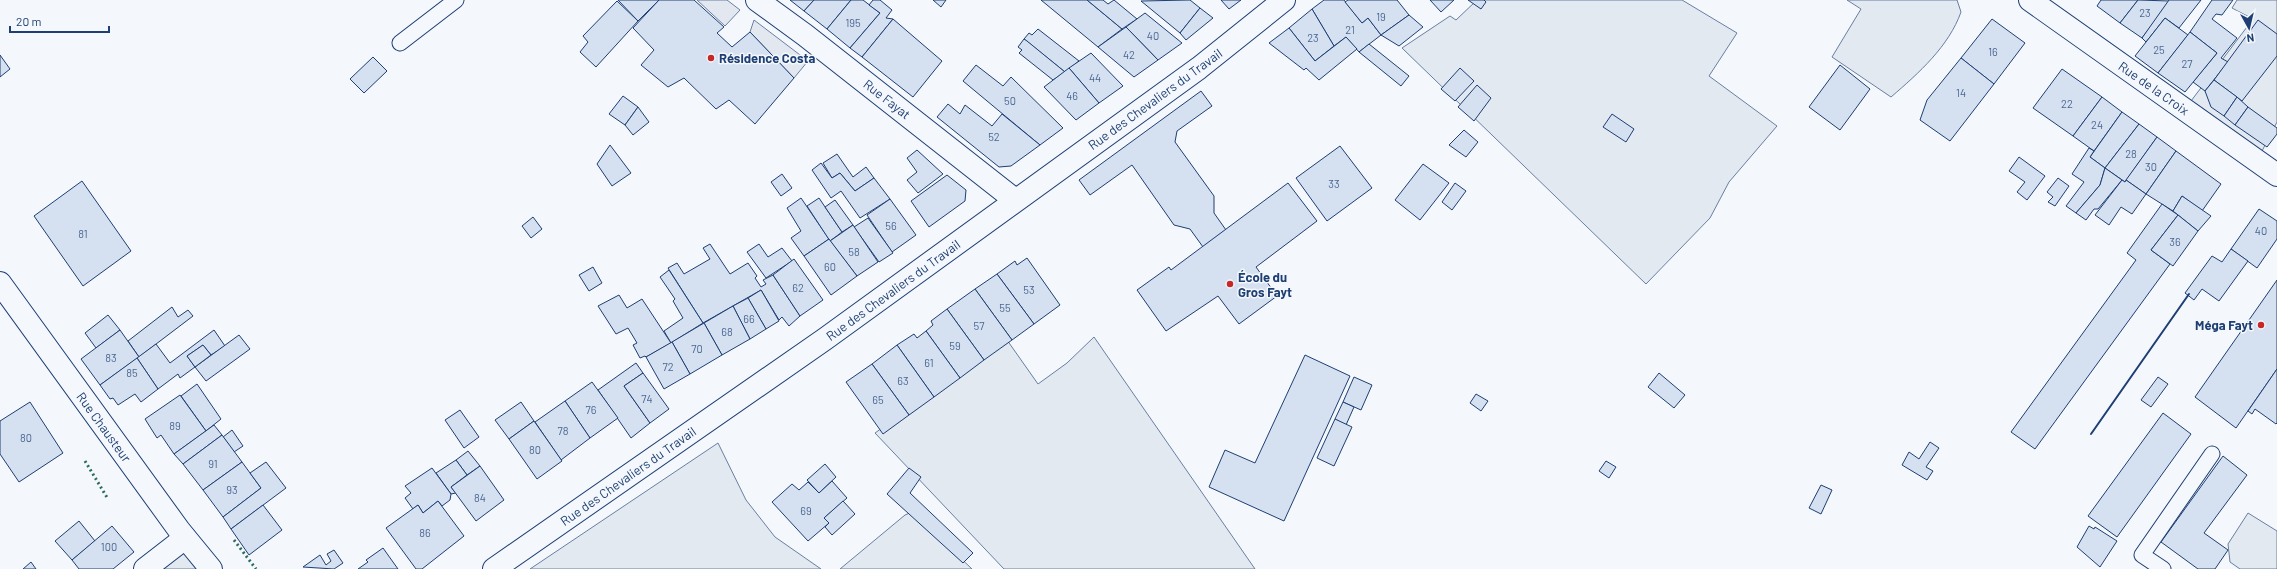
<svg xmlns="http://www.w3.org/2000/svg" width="2277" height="569" font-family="Barlow,sans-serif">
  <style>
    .green { fill: #e3e9f0; stroke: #687fa3 }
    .parking { fill: #e3e8f0; stroke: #687fa3 }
    .building { fill: #d5e0f0; stroke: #1d3f73 }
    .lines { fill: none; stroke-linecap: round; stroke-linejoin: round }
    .lane-casing { stroke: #1d3f73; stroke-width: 17 }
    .street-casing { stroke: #1d3f73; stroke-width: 24 }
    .secondary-casing { stroke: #1d3f73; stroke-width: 24 }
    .lane { stroke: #f4f7fb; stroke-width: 15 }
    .street { stroke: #f4f7fb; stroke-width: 22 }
    .secondary { stroke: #f4f7fb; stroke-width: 22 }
    .hedge { stroke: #2c6c60; stroke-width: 3; stroke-dasharray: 2 3; stroke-linecap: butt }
    .wall { stroke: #1d3f73; stroke-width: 2 }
    .poi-dot { fill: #c62828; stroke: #f4f7fb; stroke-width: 1.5 }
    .labels { text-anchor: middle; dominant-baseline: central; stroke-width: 3; stroke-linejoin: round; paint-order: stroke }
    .number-label { font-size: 11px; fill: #4b6792 }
    .poi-label { font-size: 13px; font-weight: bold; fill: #1d3f73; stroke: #f4f7fb; text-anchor: start }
    .street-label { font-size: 13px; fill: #1d3f73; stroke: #f4f7fb }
  </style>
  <rect width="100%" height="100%" fill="#f4f7fb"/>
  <!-- green -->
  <g class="green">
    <path d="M1477 0H1682L1737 33 1709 76 1777 126 1729 182 1710 218 1646 284 1402 48 1450 16 1456 20Z"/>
    <path d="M1847 0H1957L1961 12C1949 46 1919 73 1891 97L1832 57 1861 9Z"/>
    <path d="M2237 0H2277V122L2262 151 2191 101 2253 19 2232 8Z"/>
    <path d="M1094 337 1255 569H1004L875 433 1007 340 1038 384 1067 363Z"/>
    <path d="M718 443 746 500 775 537 821 569H530Z"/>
    <path d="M912 512 972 569H840L905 515Z"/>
    <path d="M2248 513 2277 531V569H2240L2230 562 2228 544Z"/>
    <path d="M185 538 211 569H145Z"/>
  </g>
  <!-- parking -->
  <g class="parking">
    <path d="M697 0H727L740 10 725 26Z"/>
    <path d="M754 20 808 61 794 78 750 32Z"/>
  </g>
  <!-- building -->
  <g class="building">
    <path d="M618 0H659L638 21Z"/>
    <path d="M659 0H694L724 27 717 33 732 47 750 32 794 78 755 124 729 100 716 109 684 78 668 87 641 65 654 50 633 28Z"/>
    <path d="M790 0H814L804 11Z"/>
    <path d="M814 0H851L827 29 804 11Z"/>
    <path d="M851 0H863L880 13 850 48 827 29Z"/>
    <path d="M873 0H880L892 10 886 18 893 19 862 57 850 48 880 13 869 5Z"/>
    <path d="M933 0H946L941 7Z"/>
    <path d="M1041 0H1087L1122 29 1098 47Z"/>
    <path d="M1087 0H1103L1108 4 1114 0 1137 19 1122 29Z"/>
    <path d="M1190 0 1200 8 1180 33 1141 1Z"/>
    <path d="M1221 0H1241L1229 9Z"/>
    <path d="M1324 0H1344L1362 23 1368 18 1381 35 1359 52 1346 37 1334 46 1312 9Z"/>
    <path d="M1348 0H1397L1409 15 1381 35 1368 18 1362 23 1345 2Z"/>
    <path d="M1430 0H1454L1441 12Z"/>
    <path d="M1468 0H1484L1486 2 1481 9Z"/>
    <path d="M2101 0H2138L2120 23 2097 6Z"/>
    <path d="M2138 0 2170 1 2142 38 2120 23Z"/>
    <path d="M2169 0H2201L2179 28 2165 18 2146 42 2142 38Z"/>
    <path d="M2212 0H2233L2222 15 2216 14 2212 19 2237 38 2221 58 2228 62 2205 91 2193 82 2217 53 2190 32Z"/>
    <path d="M617 1 638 21 596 67 580 52 588 42 583 36Z"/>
    <path d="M1200 8 1213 18 1186 40 1180 33Z"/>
    <path d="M1312 9 1334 46 1315 61 1289 28Z"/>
    <path d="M1145 13 1182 43 1158 60 1126 27Z"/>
    <path d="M1409 15 1423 27 1399 46 1381 35Z"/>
    <path d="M2165 18 2188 35 2158 73 2135 56Z"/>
    <path d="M893 19 942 61 913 97 862 57Z"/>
    <path d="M1992 19 2025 43 1994 84 1961 58Z"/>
    <path d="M2258 20 2277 34V56L2242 101 2214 80Z"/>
    <path d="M1126 27 1158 60 1134 77 1098 47Z"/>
    <path d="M1289 28 1315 61 1346 37 1357 49 1319 80 1306 68 1304 70 1269 43Z"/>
    <path d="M1038 29 1079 61 1065 72 1024 39 1029 33 1032 35Z"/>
    <path d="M2190 32 2217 53 2185 92 2158 73Z"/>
    <path d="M1024 39 1027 41 1065 72 1053 80 1019 53 1022 50 1018 47Z"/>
    <path d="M1369 44 1409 76 1401 86 1359 52Z"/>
    <path d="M1091 53 1123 86 1099 103 1069 68Z"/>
    <path d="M0 55 10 69 0 77Z"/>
    <path d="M373 57 387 71 364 93 350 79Z"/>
    <path d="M1961 58 1994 84 1950 141 1920 120 1927 100Z"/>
    <path d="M976 65 1003 86 1011 77 1063 128 1040 145 963 81Z"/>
    <path d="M1840 65 1870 89 1840 130 1809 107Z"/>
    <path d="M1069 68 1099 103 1076 120 1044 87Z"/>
    <path d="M1460 68 1474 81 1455 101 1441 89Z"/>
    <path d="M2062 69 2102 97 2073 136 2033 108Z"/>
    <path d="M2214 80 2237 97 2224 116 2211 107 2205 91Z"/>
    <path d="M1477 85 1491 98 1474 121 1458 107Z"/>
    <path d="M1201 91 1212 106 1177 131 1175 142 1214 196V213L1226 230 1203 247 1190 229 1174 225 1132 165 1090 195 1079 180Z"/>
    <path d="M623 96 638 107 625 125 609 114Z"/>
    <path d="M2102 97 2122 112 2094 151 2073 136Z"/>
    <path d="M2237 97 2248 107 2235 125 2224 116Z"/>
    <path d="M948 104 960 114 965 105 992 126 1002 114 1040 145 1011 166 999 167 937 117Z"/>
    <path d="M638 107 649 122 633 135 625 125Z"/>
    <path d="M2248 107 2277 128V134L2267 147 2235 125Z"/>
    <path d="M2122 112 2139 124 2105 168 2090 157Z"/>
    <path d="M1612 114 1634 129 1626 142 1603 127Z"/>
    <path d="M2139 124 2157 137 2125 182 2105 168Z"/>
    <path d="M1464 130 1478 142 1466 157 1449 145Z"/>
    <path d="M2157 137 2176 151 2146 194 2126 180Z"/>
    <path d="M610 145 631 173 612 186 597 164Z"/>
    <path d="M1340 146 1372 188 1327 221 1296 178Z"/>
    <path d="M2089 148 2094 151 2090 157 2105 168 2100 185 2076 213 2066 206 2084 182 2072 174Z"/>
    <path d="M917 150 943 174 918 193 907 180 917 172 907 158Z"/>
    <path d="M2176 151 2221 184 2202 211 2182 196 2173 211 2146 194Z"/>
    <path d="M837 154 853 177 866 167 874 178 855 191 840 173 832 178 823 163Z"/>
    <path d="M2019 157 2045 176 2027 200 2017 192 2025 182 2009 171Z"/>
    <path d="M821 163 832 178 840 173 855 191 874 178 890 199 860 218 841 191 831 198 812 170Z"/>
    <path d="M1423 164 1449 183 1420 220 1395 200Z"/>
    <path d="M2105 168 2122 180 2098 209H2094L2086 220 2076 213 2100 185Z"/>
    <path d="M782 174 792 188 781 196 771 182Z"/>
    <path d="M947 175 966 190 965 201 929 227 911 201Z"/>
    <path d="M2058 178 2069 186 2055 206 2048 202 2053 197 2047 192Z"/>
    <path d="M2122 180 2125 182 2126 180 2146 194 2132 214 2121 207 2109 225 2095 215Z"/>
    <path d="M82 181 131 251 83 286 34 216Z"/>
    <path d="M1288 183 1317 221 1256 267 1277 296 1239 324 1218 296 1166 331 1137 290 1169 267 1171 270Z"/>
    <path d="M1455 183 1466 191 1452 210 1442 202Z"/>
    <path d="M2182 196 2211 216 2198 231 2173 211Z"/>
    <path d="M801 198 829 239 804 256 791 238 801 231 787 208Z"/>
    <path d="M819 198 842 232 830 241 807 206Z"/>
    <path d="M890 199 916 235 892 252 867 215Z"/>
    <path d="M835 200 853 225 842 232 825 207Z"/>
    <path d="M2162 204 2178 215 2151 250 2170 264 2035 449 2011 432 2136 260 2127 253Z"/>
    <path d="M2259 209 2277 221V239L2257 268 2231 249Z"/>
    <path d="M2178 215 2198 231 2173 266 2151 250Z"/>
    <path d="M533 217 542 229 531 238 522 226Z"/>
    <path d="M868 218 893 253 879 262 854 227Z"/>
    <path d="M853 225 878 262 857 276 830 241Z"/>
    <path d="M829 239 857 276 831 295 804 256Z"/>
    <path d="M710 244 730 274 748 263 757 276 755 278 761 287 766 284 763 280 773 275 800 316 789 326 782 317 779 320 761 290 703 323 668 268 677 263 684 274 710 259 703 248Z"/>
    <path d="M759 244 768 257 782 248 792 261 766 278 747 252Z"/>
    <path d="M2231 249 2248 261 2219 301 2202 289 2194 300 2185 293 2212 256 2222 262Z"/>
    <path d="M1027 258 1060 305 1034 324 997 274 1015 261 1017 265Z"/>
    <path d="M794 259 823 300 800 316 773 275Z"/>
    <path d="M593 267 602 283 589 291 579 275Z"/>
    <path d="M669 270 703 323 671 343 664 331 683 318 673 301 675 299 660 277Z"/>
    <path d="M997 274 1034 324 1012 340 975 289Z"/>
    <path d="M2277 280V369L2236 428 2195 397Z"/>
    <path d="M975 289 1012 340 984 360 947 309Z"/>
    <path d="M761 290 779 321 766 329 748 298Z"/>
    <path d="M619 295 627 308 642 299 671 343 646 357 645 356 640 358 633 345 637 343 628 328 616 334 598 306Z"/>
    <path d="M748 298 766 329 750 339 733 306Z"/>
    <path d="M733 306 750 339 722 355 704 323Z"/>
    <path d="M172 307 178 317 188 310 193 316 139 357 128 341Z"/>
    <path d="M947 309 984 360 960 378 926 331 933 325 931 321Z"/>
    <path d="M108 315 120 330 96 348 85 333Z"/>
    <path d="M704 323 722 355 690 374 672 342Z"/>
    <path d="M120 330 139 357 100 385 81 359Z"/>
    <path d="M214 330 225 346 211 355 203 345 187 356 195 367 180 378 178 374 158 389 137 358 156 344 170 363Z"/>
    <path d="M926 331 960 378 934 397 897 345 914 334 917 338Z"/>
    <path d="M239 335 250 349 206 381 195 367Z"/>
    <path d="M672 342 690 374 664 389 646 357Z"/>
    <path d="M203 345 211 355 195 367 187 356Z"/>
    <path d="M897 345 934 397 909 415 872 364Z"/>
    <path d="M1305 355 1350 376 1284 521 1209 487 1225 450 1255 463Z"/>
    <path d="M137 358 158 389 141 402 135 394 118 405 113 398 110 399 100 385Z"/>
    <path d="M636 363 643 373 624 386 650 423 631 438 598 390Z"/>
    <path d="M872 364 909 415 883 434 846 382Z"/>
    <path d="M2277 369V423L2276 424 2255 409 2252 414 2248 411Z"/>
    <path d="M643 373 669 409 650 423 624 386Z"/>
    <path d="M1659 373 1685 395 1674 408 1648 387Z"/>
    <path d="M1354 377 1372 385 1361 410 1343 402Z"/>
    <path d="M2158 377 2168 384 2151 407 2141 400Z"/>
    <path d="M592 382 618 418 590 438 565 401Z"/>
    <path d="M197 384 221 419 206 431 181 396Z"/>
    <path d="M1476 394 1488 401 1481 411 1470 403Z"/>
    <path d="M180 395 206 431 174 454 161 435 157 438 145 419Z"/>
    <path d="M565 401 590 438 561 460 535 422Z"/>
    <path d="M30 402 63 453 19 482 0 454V421Z"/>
    <path d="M521 402 534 421 509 439 495 420Z"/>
    <path d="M1343 402 1354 407 1346 425 1335 419Z"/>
    <path d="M460 410 479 437 464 448 445 420Z"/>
    <path d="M2163 413 2191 434 2117 537 2088 516Z"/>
    <path d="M1335 419 1352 427 1334 466 1317 458Z"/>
    <path d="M534 421 562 461 537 479 509 439Z"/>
    <path d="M214 425 222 435 183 464 174 454Z"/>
    <path d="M232 430 243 446 234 452 223 437Z"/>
    <path d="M222 435 242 462 203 490 183 464Z"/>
    <path d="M1930 442 1939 448 1926 467 1933 471 1927 480 1902 465 1909 452 1919 459Z"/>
    <path d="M468 451 480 466 467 475 456 460Z"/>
    <path d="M2223 456 2247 475 2204 533 2228 550 2215 569H2198L2161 542Z"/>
    <path d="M456 460 467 475 451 487 456 493 451 494 436 473Z"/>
    <path d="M1606 461 1616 467 1609 478 1599 471Z"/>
    <path d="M242 462 261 488 223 517 203 490Z"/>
    <path d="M266 462 286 488 231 529 223 517 261 488 250 473Z"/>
    <path d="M825 464 836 477 819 493 807 480Z"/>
    <path d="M480 466 504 500 476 521 451 487Z"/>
    <path d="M432 468 451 494 450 500 442 506 438 501 423 513 418 505 413 509 405 498 411 493 405 486Z"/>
    <path d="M909 468 921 477 910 493 973 553 963 563 887 494Z"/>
    <path d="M832 481 847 498 824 518 829 523 808 541 772 502 792 484 799 490 808 482 819 493Z"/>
    <path d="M1821 485 1832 490 1821 514 1809 508Z"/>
    <path d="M438 501 464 536 422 569H416L386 528 418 505 423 513Z"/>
    <path d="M843 501 855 514 832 535 825 527 829 523 824 518Z"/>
    <path d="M263 505 282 530 249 555 231 529Z"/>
    <path d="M79 521 95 541 72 560 55 541Z"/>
    <path d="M112 526 134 552 113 569H79L72 560Z"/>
    <path d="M2089 526 2094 529 2095 527 2117 541 2100 567 2077 547Z"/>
    <path d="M383 548 398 569H358L368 562 366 560Z"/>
    <path d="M334 550 343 563 334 569 303 567 320 555 326 565 331 561 327 554Z"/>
    <path d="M31 562 36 569H23Z"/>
  </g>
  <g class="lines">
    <!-- lane casing -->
    <g class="lane-casing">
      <g id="lane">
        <path d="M400 43 456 0"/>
        <path d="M2163 569 2142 555 2212 454"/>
      </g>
    </g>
    <!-- street casing -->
    <g class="street-casing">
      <g id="street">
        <path d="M757 0 805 35 1015 200"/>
        <path d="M0 283 179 530 211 569"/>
        <path d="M145 569 185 538"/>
        <path d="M494 569 825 339 1199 68 1284 0"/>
      </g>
    </g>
    <!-- secondary casing -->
    <g class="secondary-casing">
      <path id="secondary" d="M2030 0 2277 175"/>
    </g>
    <!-- lane -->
    <use href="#lane" class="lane"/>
    <!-- street -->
    <use href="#street" class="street"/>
    <!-- secondary -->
    <use href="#secondary" class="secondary"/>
    <!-- hedge -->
    <g class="hedge">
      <path d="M85 461 108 499"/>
      <path d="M234 540 256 569"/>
    </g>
    <!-- wall -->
    <path class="wall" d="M2091 434 2189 294"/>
  </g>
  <!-- markers -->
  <g class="poi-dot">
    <circle cx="711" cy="58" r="4"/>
    <circle cx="1230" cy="284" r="4"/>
    <circle cx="2261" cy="325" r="4"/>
  </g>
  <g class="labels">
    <!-- number labels -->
    <g class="number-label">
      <text x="2145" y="12">23</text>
      <text x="1381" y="16">19</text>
      <text x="853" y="22">195</text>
      <text x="1350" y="29">21</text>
      <text x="1153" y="35">40</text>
      <text x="1313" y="37">23</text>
      <text x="2159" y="49">25</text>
      <text x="1993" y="51">16</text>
      <text x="1129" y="54">42</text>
      <text x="2187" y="63">27</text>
      <text x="1095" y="77">44</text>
      <text x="1961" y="92">14</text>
      <text x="1072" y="95">46</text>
      <text x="1010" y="100">50</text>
      <text x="2067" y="103">22</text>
      <text x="2097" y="124">24</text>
      <text x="994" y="136">52</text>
      <text x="2131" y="153">28</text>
      <text x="2151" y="166">30</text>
      <text x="1334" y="183">33</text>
      <text x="891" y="225">56</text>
      <text x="2261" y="230">40</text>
      <text x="83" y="233">81</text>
      <text x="2175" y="241">36</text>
      <text x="854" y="251">58</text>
      <text x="830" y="266">60</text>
      <text x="798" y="287">62</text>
      <text x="1029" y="289">53</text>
      <text x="1005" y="307">55</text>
      <text x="749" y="318">66</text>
      <text x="979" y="325">57</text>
      <text x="727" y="331">68</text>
      <text x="955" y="345">59</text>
      <text x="697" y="348">70</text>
      <text x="111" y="357">83</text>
      <text x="929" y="362">61</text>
      <text x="668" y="366">72</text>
      <text x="132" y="372">85</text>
      <text x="903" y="380">63</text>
      <text x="647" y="398">74</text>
      <text x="878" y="399">65</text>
      <text x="591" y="409">76</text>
      <text x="175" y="425">89</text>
      <text x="563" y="430">78</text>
      <text x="26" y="437">80</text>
      <text x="535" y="449">80</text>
      <text x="213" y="463">91</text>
      <text x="232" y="489">93</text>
      <text x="480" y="497">84</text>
      <text x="806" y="510">69</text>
      <text x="425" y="532">86</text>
      <text x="109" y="546">100</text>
    </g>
    <!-- poi labels -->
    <g class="poi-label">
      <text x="719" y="58">Résidence Costa</text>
      <text x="1238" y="277">École du<tspan x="1238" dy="15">Gros Fayt</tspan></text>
      <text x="2253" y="325" text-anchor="end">Méga Fayt</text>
    </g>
    <!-- street labels -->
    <g class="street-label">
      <text transform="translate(2154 88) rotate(35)">Rue de la Croix</text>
      <text transform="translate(887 99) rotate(38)">Rue Fayat</text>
      <text transform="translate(1155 99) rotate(-36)">Rue des Chevaliers du Travail</text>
      <text transform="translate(893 290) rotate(-36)">Rue des Chevaliers du Travail</text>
      <text transform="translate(104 427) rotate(54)">Rue Chausteur</text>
      <text transform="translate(628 476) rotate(-35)">Rue des Chevaliers du Travail</text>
    </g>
  </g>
  <!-- north arrow -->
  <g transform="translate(2249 28) rotate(172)" stroke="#f4f7fb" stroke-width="3" paint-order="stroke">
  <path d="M0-3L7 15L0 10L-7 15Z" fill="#1d3f73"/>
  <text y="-6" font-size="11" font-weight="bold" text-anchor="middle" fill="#1d3f73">N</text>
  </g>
  <!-- scale -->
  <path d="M10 26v6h99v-6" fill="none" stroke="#1d3f73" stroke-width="2"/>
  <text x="16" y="26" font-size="12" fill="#1d3f73" stroke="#f4f7fb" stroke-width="3" paint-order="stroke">20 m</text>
</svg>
